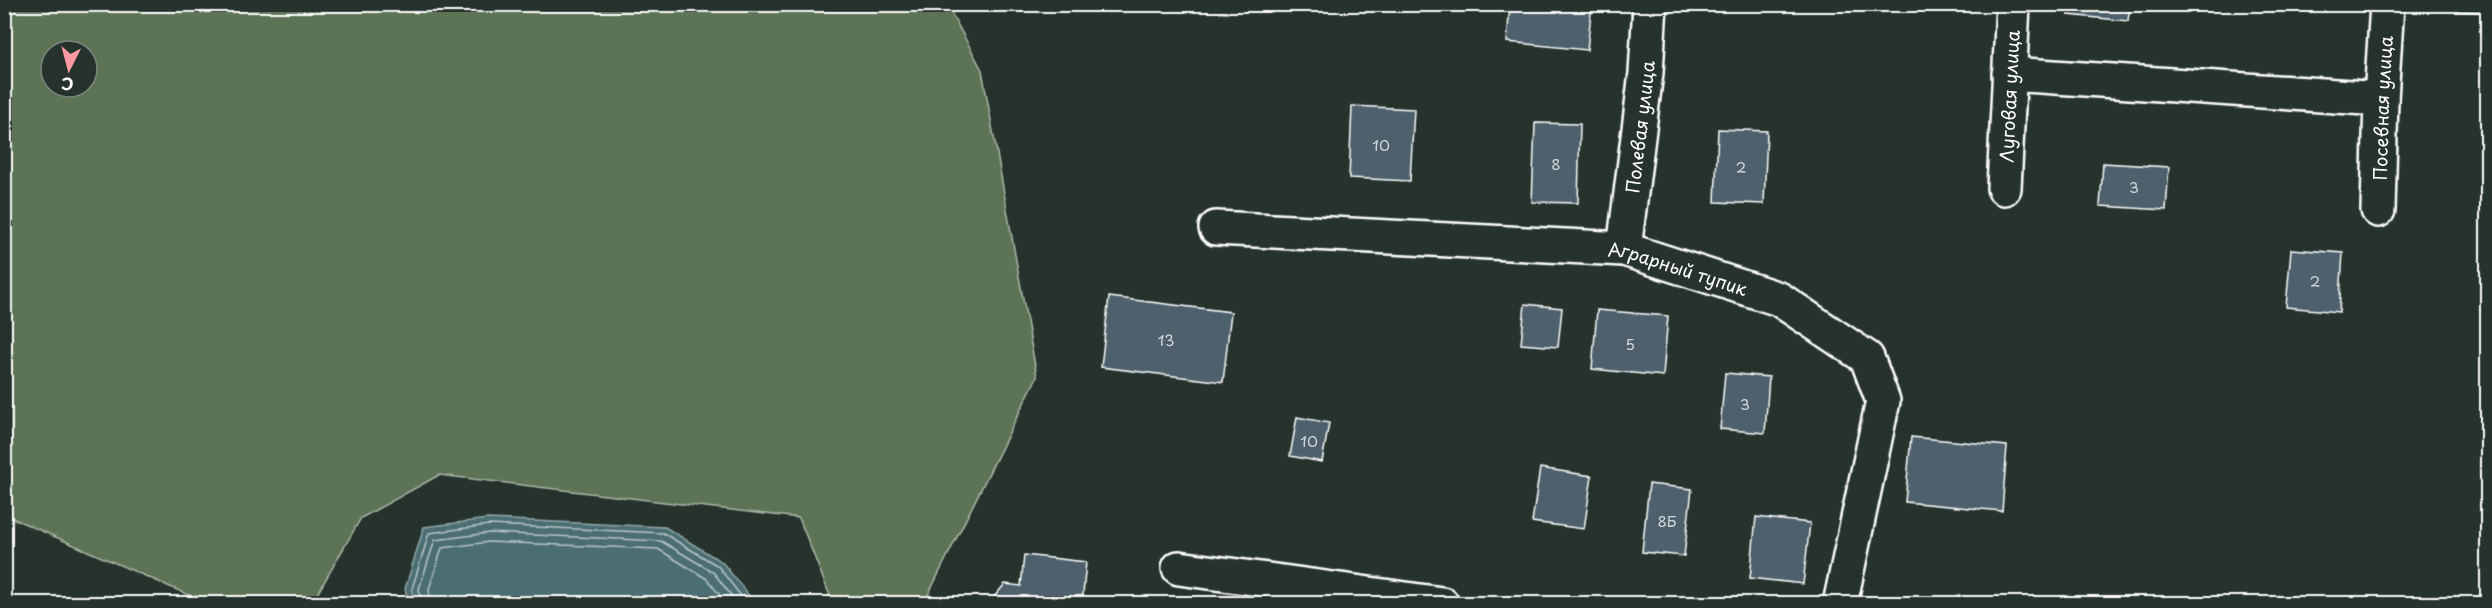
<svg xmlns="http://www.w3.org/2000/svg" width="2492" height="608" font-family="'Playpen Sans',sans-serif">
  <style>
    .green { fill: #5d7357; stroke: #aeb9ab; stroke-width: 1.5; fill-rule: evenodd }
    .water { fill: #4c6e73; stroke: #94a8ab; stroke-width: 1.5 }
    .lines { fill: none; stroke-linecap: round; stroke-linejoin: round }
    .shore { stroke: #b7c5c7; stroke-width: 1.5 }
    .building { fill: #50616d; stroke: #fff; stroke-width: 1.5 }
    .minor-casing { stroke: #fff; stroke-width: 38 }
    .minor { stroke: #26332d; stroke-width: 33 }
    .labels { text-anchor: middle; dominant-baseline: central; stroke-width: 5; stroke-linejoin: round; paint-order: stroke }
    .number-label { font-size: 15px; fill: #d3d8da }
    .street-label { font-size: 18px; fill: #fff; stroke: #26332d }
  </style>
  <rect width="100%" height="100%" fill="#26332d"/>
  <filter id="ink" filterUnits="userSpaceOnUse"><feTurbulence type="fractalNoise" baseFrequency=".0167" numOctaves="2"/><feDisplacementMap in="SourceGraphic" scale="12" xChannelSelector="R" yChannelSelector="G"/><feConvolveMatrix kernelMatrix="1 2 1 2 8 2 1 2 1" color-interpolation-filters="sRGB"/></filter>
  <g filter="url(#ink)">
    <!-- green -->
    <path class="green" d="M5 4 947 5 982 70 1037 377 924 603 840 604 832 601 799 518 439 475 361 518 312 603H207L5 515ZM51 51H87V87H51Z"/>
    <!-- water -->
    <path class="water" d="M488 519 665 527 722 562 755 603H409L405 589 424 527Z"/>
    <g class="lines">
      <!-- shore -->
      <g class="shore">
        <path d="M414 604 412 589 429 533 489 525 663 533 718 566 747 604"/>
        <path d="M422 604 419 589 435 540 489 533 661 541 713 572 738 604"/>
        <path d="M431 604 429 589 442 548 489 542 658 549 707 579 727 604"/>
      </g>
    </g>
    <!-- building -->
    <g class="building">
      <path d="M1510 4H1592L1587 50 1507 42Z"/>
      <path d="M2069 4H2130L2128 21 2068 15Z"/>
      <path d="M2459 4H2488V12L2459 11Z"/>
      <path d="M2487 49H2488V100L2483 99Z"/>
      <path d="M1352 106 1414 109 1410 181 1349 178Z"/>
      <path d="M1535 123 1580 124 1578 203 1532 202Z"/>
      <path d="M1718 129 1767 131 1764 204 1715 202Z"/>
      <path d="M2103 163 2169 167 2166 210 2100 206Z"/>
      <path d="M2291 249 2343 253 2339 312 2286 307Z"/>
      <path d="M1109 297 1231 312 1223 382 1101 367Z"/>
      <path d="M1525 304 1562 308 1558 347 1521 344Z"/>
      <path d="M1597 310 1668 316 1663 376 1592 369Z"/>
      <path d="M1725 373 1769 377 1765 433 1720 429Z"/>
      <path d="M1297 417 1329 423 1322 462 1290 456Z"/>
      <path d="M1911 437 2007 446 2002 511 1905 502Z"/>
      <path d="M1540 468 1592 476 1584 529 1532 522Z"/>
      <path d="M1649 484 1692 489 1684 556 1642 552Z"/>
      <path d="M1756 517 1810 523 1803 584 1750 578Z"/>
      <path d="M1024 555 1086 562 1082 604H988L1005 584 1021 586Z"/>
    </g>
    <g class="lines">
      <!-- minor casing -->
      <g class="minor-casing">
        <g id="minor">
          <path d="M2009 74 2381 99"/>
          <path id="s1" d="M2004 188 2013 4"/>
          <path id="s2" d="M2378 210 2381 99 2387 4"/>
          <path id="s3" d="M1216 228 1624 249 1779 299 1867 358 1883 401 1840 604"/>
          <path id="s4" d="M1624 249 1646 73 1650 4"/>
          <path d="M1179 568 1442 604"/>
        </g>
      </g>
      <!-- minor -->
      <use href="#minor" class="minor"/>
    </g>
  </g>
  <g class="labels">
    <!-- number labels -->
    <g class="number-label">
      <text x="1381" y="144">10</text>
      <text x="1556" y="163">8</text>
      <text x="1741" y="166">2</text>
      <text x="2134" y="186">3</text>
      <text x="2315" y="280">2</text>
      <text x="1166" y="339">13</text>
      <text x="1630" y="343">5</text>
      <text x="1745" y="403">3</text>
      <text x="1309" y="440">10</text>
      <text x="1667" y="520">8Б</text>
    </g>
    <!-- street labels -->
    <g class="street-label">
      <text stroke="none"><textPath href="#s1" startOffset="92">Луговая улица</textPath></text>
      <text stroke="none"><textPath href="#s2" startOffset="102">Посевная улица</textPath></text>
      <text stroke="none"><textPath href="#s4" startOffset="123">Полевая улица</textPath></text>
      <text stroke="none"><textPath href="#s3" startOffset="465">Аграрный тупик</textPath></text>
    </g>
  </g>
  <!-- margin -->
  <rect width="2492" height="608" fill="none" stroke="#26332d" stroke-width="24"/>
  <rect x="12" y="12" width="2468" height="584" fill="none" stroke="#fff" stroke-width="2" filter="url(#ink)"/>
  <!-- north arrow -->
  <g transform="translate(69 69) rotate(186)"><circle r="28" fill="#26332d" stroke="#7d8581" stroke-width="1.5"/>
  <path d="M0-4.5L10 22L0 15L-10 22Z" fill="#ff9aa2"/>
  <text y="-9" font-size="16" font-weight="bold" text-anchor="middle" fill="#ffffff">С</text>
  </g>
</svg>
